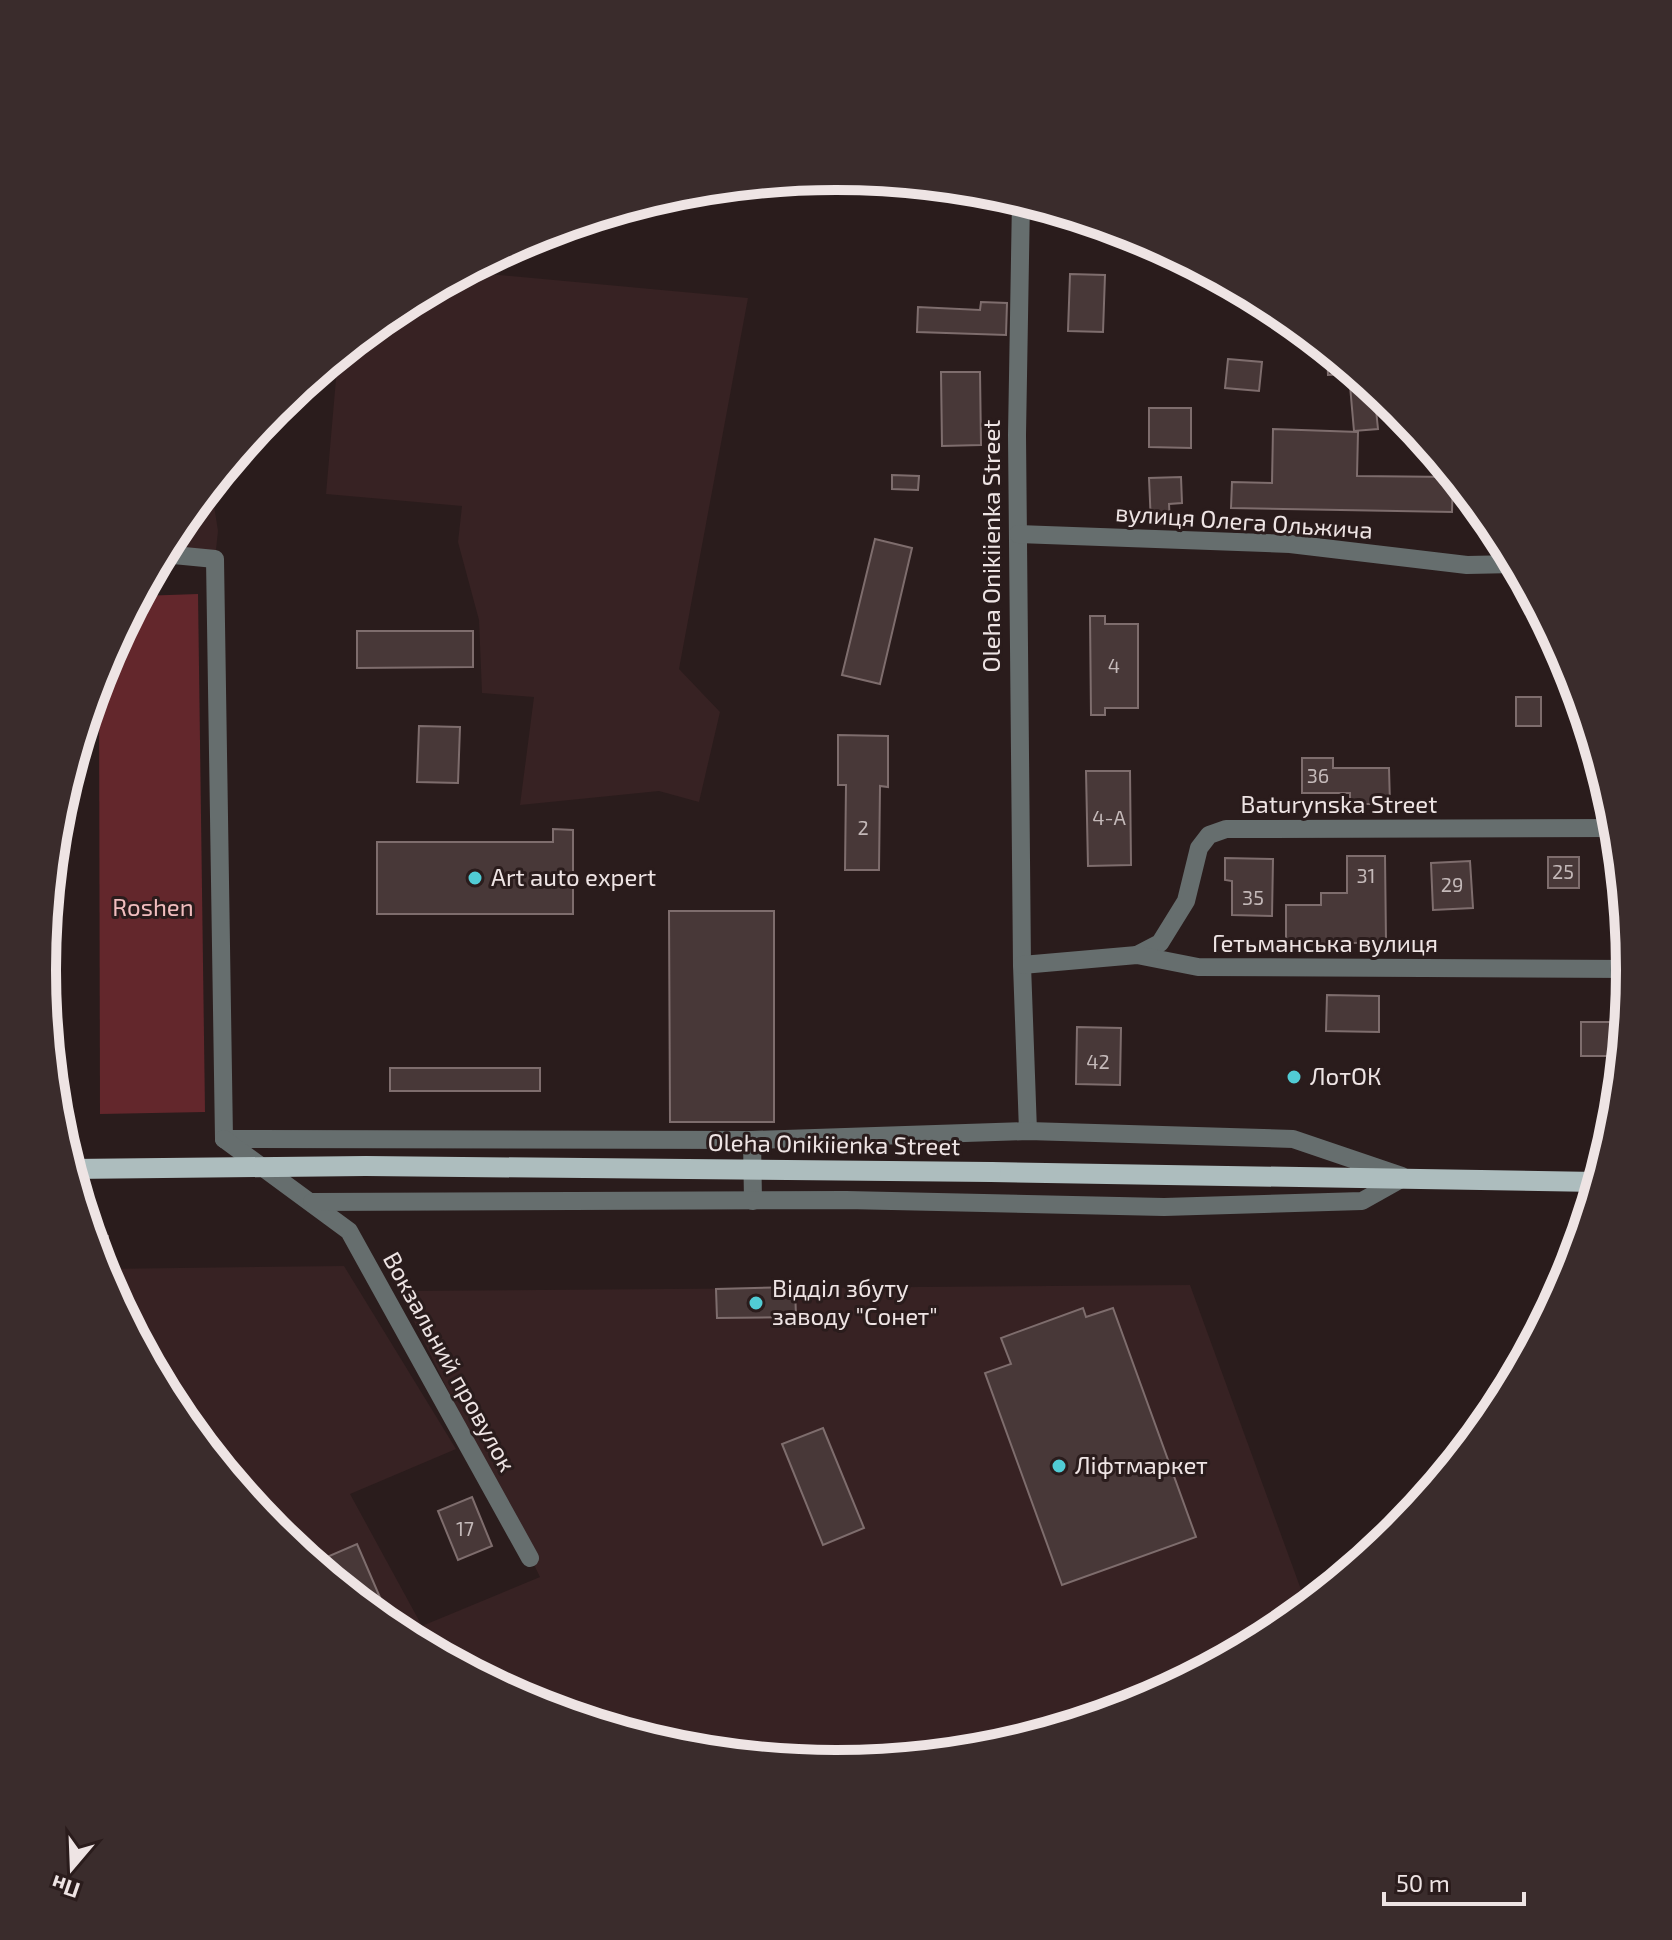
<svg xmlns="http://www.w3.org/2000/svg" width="1672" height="1940" viewBox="0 0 1672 1940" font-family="'Exo 2',sans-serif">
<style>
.built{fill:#372223}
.green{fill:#63272c}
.building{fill:#483838;stroke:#7e6d6d;stroke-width:2}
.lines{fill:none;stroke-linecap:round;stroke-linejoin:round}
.minor{stroke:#666e6e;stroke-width:18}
.major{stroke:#adbdbe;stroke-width:20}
.major-bridge{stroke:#adbdbe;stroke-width:20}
.poi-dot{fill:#51ccd5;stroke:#2a1c1c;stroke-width:3}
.labels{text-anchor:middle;stroke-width:6;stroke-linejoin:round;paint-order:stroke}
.number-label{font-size:20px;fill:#c4b9b9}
.street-label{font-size:24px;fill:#eee4e4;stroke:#2a1c1c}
.poi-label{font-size:24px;fill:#eee4e4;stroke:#2a1c1c;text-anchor:start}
.park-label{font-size:24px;fill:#f1bdbe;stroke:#2a1c1c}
.rim{fill:none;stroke:#eee4e4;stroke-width:10}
</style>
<rect width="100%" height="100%" fill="#2a1c1c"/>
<g class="built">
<path d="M466,272l282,26 -69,371 41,43 -21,90 -40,-11 -139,14 14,-108 -52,-4 -3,-73 -21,-78 4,-36 -136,-12 12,-138 57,-46z"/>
<path d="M211,486l7,45 -3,28 -52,-5 13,-25z"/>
<path d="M344,1266l112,183 -106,45 72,132 118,-49 -141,-286 791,-6 117,321 -30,24 -138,74 -149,45 -154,15 -155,-15 -149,-46 -137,-73 -121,-99 -98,-120 -75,-142z"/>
</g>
<path class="green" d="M198,594l7,518 -105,2 -1,-436 41,-82z"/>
<g class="building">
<path d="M1070,274l35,1 -2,57 -35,-1z"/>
<path d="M981,302l26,1 -1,32 -89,-3 1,-25 62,3z"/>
<path d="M1327,351l47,39 4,39 -24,2 -5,-57 -21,1z"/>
<path d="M1228,359l34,3 -3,29 -34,-3z"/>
<path d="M941,372h39l1,73 -39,1z"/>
<path d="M1149,408h42v40l-42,-1z"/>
<path d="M1273,429l85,3 -1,44 96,1 -1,35 -221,-4 1,-26 40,1z"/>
<path d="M892,475l27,1 -1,14 -26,-1z"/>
<path d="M1181,477l1,26 -13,1 1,19 -19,1 -2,-46z"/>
<path d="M875,539l37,9 -32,136 -38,-9z"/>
<path d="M1090,616h15v8h33v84h-33v7h-14z"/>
<path d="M357,631h116v36l-116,1z"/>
<rect x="1516" y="697" width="25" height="29"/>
<path d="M419,726l41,1 -2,56 -41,-1z"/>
<path d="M838,735l50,1v51l-8,-1 -1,84h-34l1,-85h-8z"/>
<path d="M1302,758h31v10h56l1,36h-40v-11h-48z"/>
<path d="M1086,771h44l1,94 -43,1z"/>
<path d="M553,829l20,1v84h-196v-72h176z"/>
<path d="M1347,856h38l1,86 -100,3v-40h35v-12h26z"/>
<rect x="1548" y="857" width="31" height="31"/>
<path d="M1225,858l48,1 -1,57 -40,-1v-34l-7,-1z"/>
<path d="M1470,861l3,47 -40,2 -2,-47z"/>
<path d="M669,911h105v211h-104z"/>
<path d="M1327,995l52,1v36l-53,-1z"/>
<path d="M1581,1022h44l-4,34h-40z"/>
<path d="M1077,1027l44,1 -1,57 -44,-1z"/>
<rect x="390" y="1068" width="150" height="23"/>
<path d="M91,1236h17v44l-6,-7z"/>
<path d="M795,1287l1,30 -79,1 -1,-29z"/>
<path d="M1083,1308l3,9 27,-9 83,229 -134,48 -77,-212 26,-9 -10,-26z"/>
<path d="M823,1428l41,100 -41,17 -41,-101z"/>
<path d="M472,1497l20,49 -34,14 -20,-49z"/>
<path d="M357,1544l28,65 -11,5 -61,-51z"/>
</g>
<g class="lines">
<g class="minor">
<path d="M1021,200l-4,235 5,530 6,166"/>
<path d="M1018,534l272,10 177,21 48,-1"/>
<path d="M163,554l52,5 9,580"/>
<path d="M1137,955l23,-12 26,-42 13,-53 10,-13 17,-6 390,-1"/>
<path d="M1022,965l115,-10 61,12 432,2"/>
<path d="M224,1139l528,1 276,-9 265,8 109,37"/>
<path d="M224,1139l125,92 181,327"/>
<path d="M752,1140l1,61"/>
<path d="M312,1202l534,-2 318,7 198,-6 41,-23"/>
</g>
<path class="major" d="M991,1172l606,10"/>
<path class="major-bridge" d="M71,1169l295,-3 625,6"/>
</g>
<g class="poi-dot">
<circle cx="475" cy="878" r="8"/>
<circle cx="1294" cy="1077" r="8"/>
<circle cx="756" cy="1303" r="8"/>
<circle cx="1059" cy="1466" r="8"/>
</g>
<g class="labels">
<g class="number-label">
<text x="1114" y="673">4</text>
<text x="1318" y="783">36</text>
<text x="1109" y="825">4-А</text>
<text x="863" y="835">2</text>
<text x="1563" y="879">25</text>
<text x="1366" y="883">31</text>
<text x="1452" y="892">29</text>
<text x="1253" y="905">35</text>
<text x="1098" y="1069">42</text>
<text x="465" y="1536">17</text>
</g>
<g class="street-label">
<text transform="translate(1244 522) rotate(4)" y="8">вулиця Олега Ольжича</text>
<text transform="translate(992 546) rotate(-90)" y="8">Oleha Onikiienka Street</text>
<text x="1339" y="813">Baturynska Street</text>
<text x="1325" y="952">Гетьманська вулиця</text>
<text transform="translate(834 1145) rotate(1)" y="8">Oleha Onikiienka Street</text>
<text transform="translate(449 1362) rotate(61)" y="8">Вокзальний провулок</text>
</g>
<g class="poi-label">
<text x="491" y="886">Art auto expert</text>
<text x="1310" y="1085">ЛотОК</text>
<text x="772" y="1297">Відділ збуту<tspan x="772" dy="28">заводу "Сонет"</tspan></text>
<text x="1075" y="1474">Ліфтмаркет</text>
</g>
<g class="park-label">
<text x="153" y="916">Roshen</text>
</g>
</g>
<path d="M0 0H1672V1940H0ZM56 970a780 780 0 1 1 1560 0a780 780 0 1 1-1560 0Z" fill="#3a2c2c" fill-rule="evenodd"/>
<path class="rim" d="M56 970a780 780 0 1 1 1560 0a780 780 0 1 1-1560 0Z"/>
<g transform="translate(72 1868) rotate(199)" stroke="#2a1c1c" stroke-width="6" paint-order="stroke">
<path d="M0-6L14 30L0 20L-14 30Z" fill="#eee4e4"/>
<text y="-12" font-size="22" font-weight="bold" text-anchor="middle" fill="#eee4e4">Пн</text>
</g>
<path d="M1384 1892v12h140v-12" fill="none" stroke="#eee4e4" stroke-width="4"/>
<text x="1396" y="1892" font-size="24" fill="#eee4e4" stroke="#2a1c1c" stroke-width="6" paint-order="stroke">50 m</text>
</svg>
